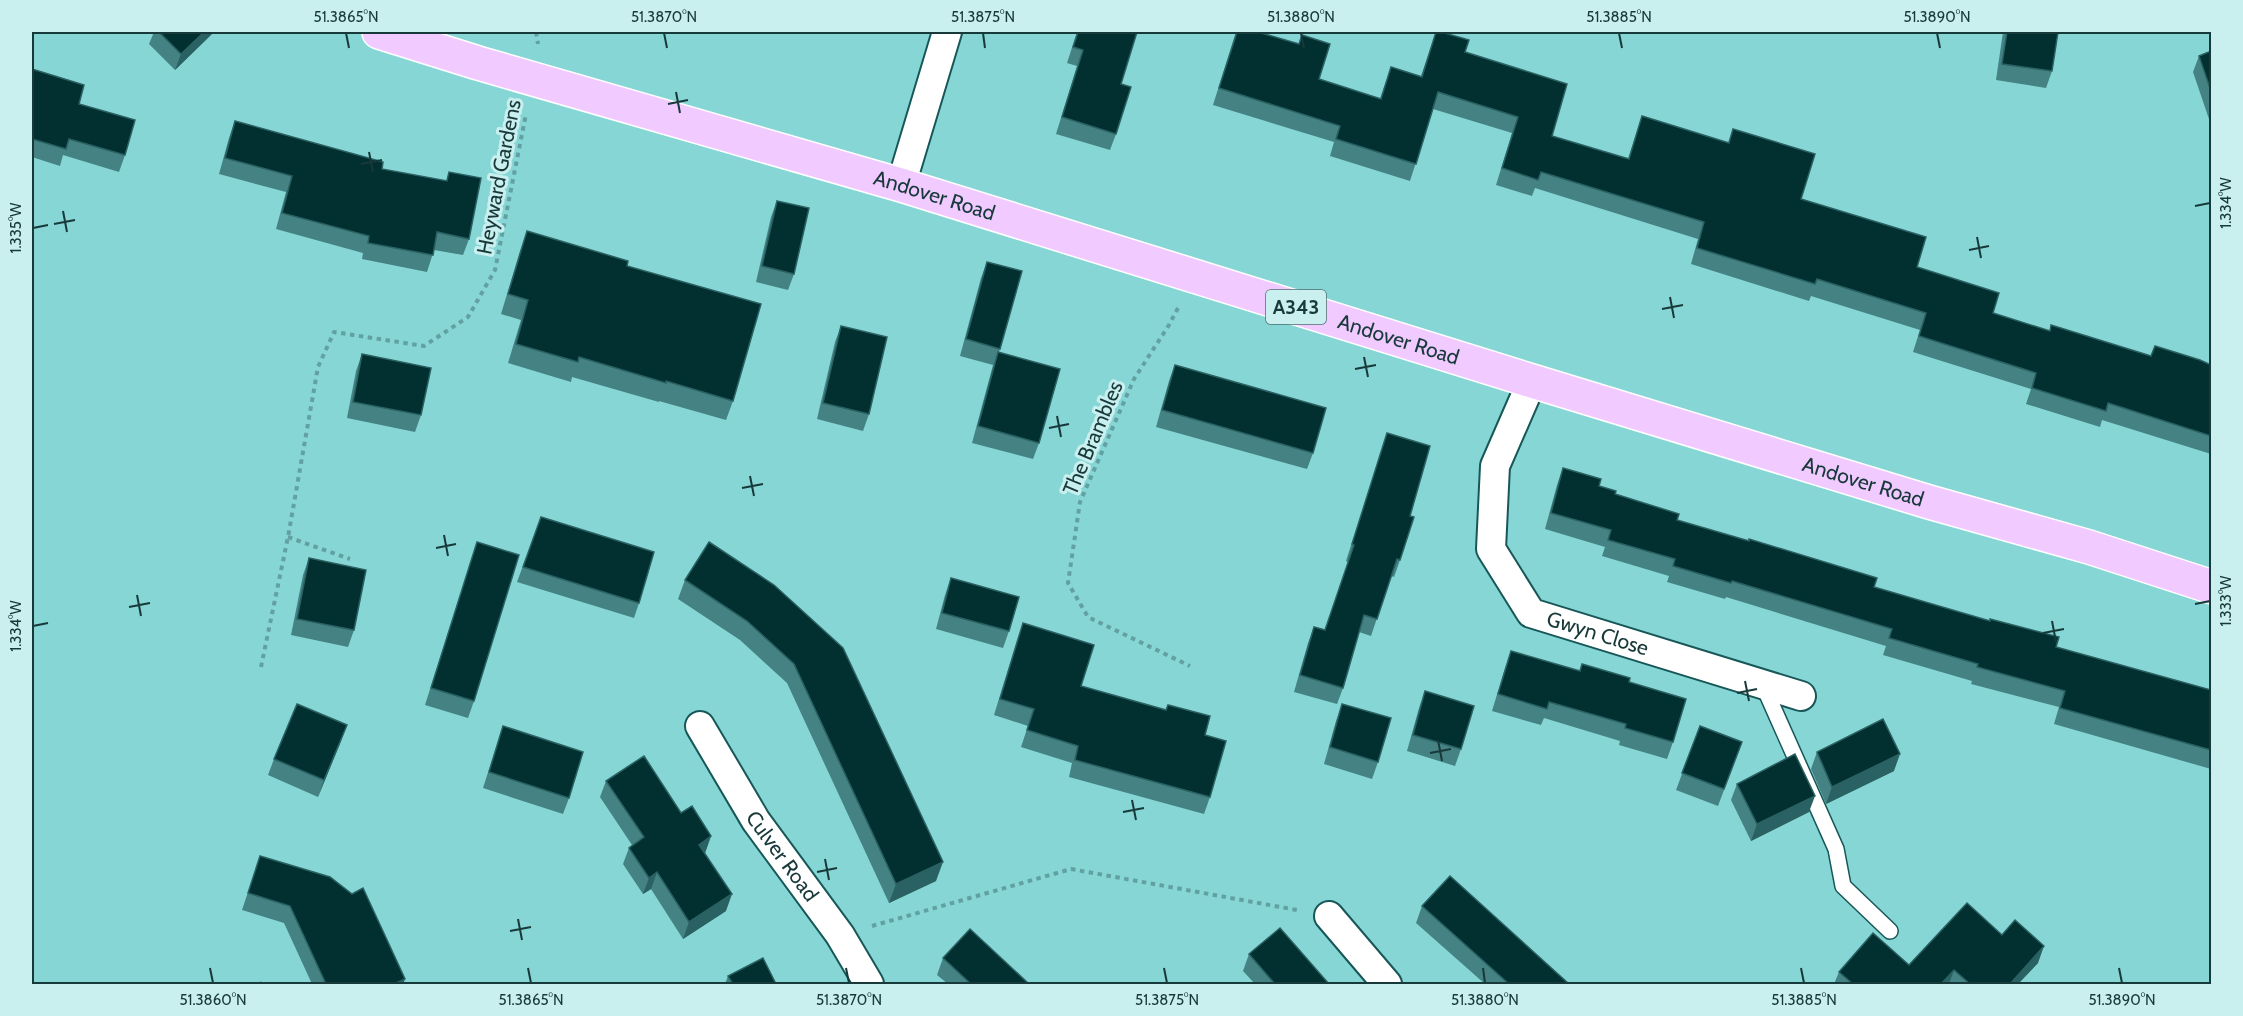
<svg xmlns="http://www.w3.org/2000/svg" width="2243" height="1016" viewBox="0 0 2243 1016" font-family="Cabin,sans-serif">
<style>
.lines{fill:none;stroke-linecap:round;stroke-linejoin:round}
.service-casing{stroke:#185758;stroke-width:18}
.minor-casing{stroke:#185758;stroke-width:32}
.primary-casing{stroke:#fff;stroke-width:36}
.path{stroke:#62a1a2;stroke-width:4;stroke-dasharray:4.5 4.5;stroke-linecap:butt}
.service{stroke:#fff;stroke-width:15}
.minor{stroke:#fff;stroke-width:28}
.primary{stroke:#f1caff;stroke-width:33}
.wall{fill:#448283}
.shaded-wall{fill:#2a6162}
.building{fill:#022f30;stroke:#2a6162;stroke-width:1.5}
.ticks{fill:none;stroke:#18393a;stroke-width:2}
.labels{text-anchor:middle;stroke-width:6;stroke-linejoin:round;paint-order:stroke}
.shield{fill:#caefef;stroke:#4d7070;stroke-width:1.5}
.shield-label{font-size:20px;font-weight:bold;fill:#18393a}
.street-label{font-size:21px;fill:#18393a;stroke:#caefef}
.neatline{fill:none;stroke:#18393a;stroke-width:2}
.ticks-label{font-size:15px;text-anchor:middle;fill:#18393a}
</style>
<rect width="100%" height="100%" fill="#87d6d6"/>
<g class="lines">
<defs>
<path id="service" d="M1763,685l73,164 7,37 47,45"/>
<g id="minor">
<path d="M901,185l46,-153"/>
<path id="s1" d="M1532,381l-37,85 -4,83 40,64 270,83"/>
<path id="s2" d="M700,726l56,95 84,114 29,49"/>
<path d="M1329,916l58,68"/>
</g>
<g id="primary">
<path id="s3" d="M379,32l99,31 423,122 631,196 397,121 160,45 123,40"/>
</g>
</defs>
<use href="#service" class="service-casing"/>
<use href="#minor" class="minor-casing"/>
<use href="#primary" class="primary-casing"/>
<g class="path">
<path d="M536,32l2,12"/>
<path d="M1178,308l-9,17 -35,54 -54,123 -12,81 20,34 102,49"/>
<path d="M288,537l62,22"/>
<path d="M261,667l27,-130 30,-170 16,-35 90,14 44,-29 27,-47 31,-156"/>
<path d="M872,926l199,-57 226,41"/>
<path d="M261,984l1,-2"/>
</g>
<use href="#service" class="service"/>
<use href="#minor" class="minor"/>
<use href="#primary" class="primary"/>
</g>
<g class="wall">
<path d="M154,32h60l-39,38 -26,-26z"/>
<path d="M1077,32h60l-16,52 -5,50 -6,16 -54,-16 21,-68 -10,-3z"/>
<path d="M1236,32l63,12 3,-9 17,44 61,20 11,-32 30,9 15,-44 29,20 87,84 76,23 14,-43 86,27 5,-14 68,70 192,114 56,18 102,25 4,-10 56,19v89l-109,-34 -2,7 -74,-23 5,-15 -118,-37 7,-22 -109,-34 -2,5 -118,-37 7,-25 -163,-51 -3,8 -36,-11 16,-52 -79,-24 -23,72 -80,-25 4,-14 -121,-37z"/>
<path d="M2003,32h55l-6,39 -6,17 -50,-8z"/>
<path d="M2211,51v74l-18,-53 6,-16z"/>
<path d="M32,69l47,35 46,51 -6,17 -56,-17 -3,11 -28,-9z"/>
<path d="M235,121l147,48 64,12 3,-9 20,67 -6,16 -29,-5 -7,22 -65,-13 1,-6 -87,-24 10,-37 -67,-18 10,-36z"/>
<path d="M777,201l17,73 -6,16 -32,-8 15,-65z"/>
<path d="M527,231l100,35 106,135 -7,19 -67,-19v1l-87,-25 -1,5 -63,-19 13,-43 -20,-6 19,-63z"/>
<path d="M987,262l35,9 -23,81 40,91 -6,16 -61,-16 21,-78 -33,-9 21,-78z"/>
<path d="M841,326l28,88 -6,17 -46,-12 18,-77z"/>
<path d="M362,354l59,61 -6,17 -68,-14 9,-47z"/>
<path d="M1175,365l138,88 -6,16 -151,-42 13,-46z"/>
<path d="M1387,433l23,83 -10,44 -6,17 -3,-1 -20,60 -12,-4 -16,56 -6,16 -43,-12 14,-49 6,-16 11,3 23,-68 -2,-1z"/>
<path d="M1563,468l52,26 62,26 197,67 182,60 155,43v79l-157,-45 5,-17 -88,-23 1,-3 -89,-26 3,-9 -160,-49 -1,2 -58,-17 2,-6 -67,-20 3,-9 -60,-18 12,-44z"/>
<path d="M541,517l98,86 -5,15 -117,-36z"/>
<path d="M477,542l-3,159 -6,17 -43,-13z"/>
<path d="M309,558l45,72 -6,17 -57,-12 12,-60z"/>
<path d="M951,578l58,53 -6,17 -67,-19 9,-34z"/>
<path d="M685,580l89,5 162,296 -47,22 -102,-220 -47,-43 -62,-41z"/>
<path d="M1023,623l58,63 124,49 5,62 -6,17 -135,-37 3,-14 -51,-16 7,-21 -34,-11 23,-75z"/>
<path d="M1511,651l68,20 50,11 44,60 -6,17 -48,-14 1,-4 -76,-23 -3,7 -49,-14 13,-43z"/>
<path d="M1425,691l36,58 -6,17 -48,-15 12,-43z"/>
<path d="M1342,704l36,58 -6,17 -48,-15 12,-43z"/>
<path d="M503,726l66,72 -6,16 -80,-26z"/>
<path d="M1700,726l42,16 -24,64 -42,-16z"/>
<path d="M341,741l-23,56 -50,-22 6,-16z"/>
<path d="M1817,752l77,19 -68,33 -15,-35z"/>
<path d="M606,781l75,32 30,23 -6,17 21,58 -43,28 -32,-50 -8,5 -20,-30 6,-16 3,-3 -32,-48z"/>
<path d="M1737,784l72,28 -58,29 -20,-41z"/>
<path d="M260,856l92,38 53,85 -2,5h-91l-28,-61 -42,-13z"/>
<path d="M1422,906l147,78h-84l-69,-61z"/>
<path d="M2002,935l36,28 -20,21h-184l5,-12 70,-7z"/>
<path d="M1249,954l80,30h-74l-12,-13z"/>
<path d="M943,958l86,26h-81l-11,-9z"/>
<path d="M728,976l48,8h-51z"/>
</g>
<g class="shaded-wall">
<path d="M204,32h10l-39,38 6,-16z"/>
<path d="M347,725l-6,16 -23,56 6,-17z"/>
<path d="M1900,754l-6,17 -68,33 6,-17z"/>
<path d="M1815,796l-6,16 -58,29 6,-17z"/>
<path d="M711,836l-6,17 -12,8 6,-16z"/>
<path d="M943,862l-7,19 -47,22 7,-19z"/>
<path d="M657,872l-6,17 -8,5 6,-16z"/>
<path d="M732,894l-6,17 -43,28 6,-17z"/>
<path d="M2044,946l-6,17 -20,21h-8z"/>
<path d="M1954,970l-5,14h-8z"/>
<path d="M405,979l-2,5h-9z"/>
</g>
<g class="building">
<path d="M159,32h45l-23,22z"/>
<path d="M1078,32h59l-16,52 10,3 -15,47 -54,-17 21,-67 -10,-3z"/>
<path d="M1237,32h21l41,12 3,-9 28,9 -11,35 62,20 10,-32 31,10 14,-45h5l28,8 -4,12 102,32 -15,52 77,23 13,-43 87,27 4,-14 82,25 -14,45 125,38 -9,30 82,26 -6,20 57,18 1,-6 100,31 4,-10 45,14 11,5v71l-103,-33 -2,8 -74,-23 4,-15 -117,-37 7,-23 -109,-34 -2,5 -118,-36 7,-26 -163,-50 -3,8 -36,-12 16,-51 -80,-25 -22,72 -80,-25 4,-13 -121,-38z"/>
<path d="M2007,32h51l-6,39 -50,-7z"/>
<path d="M2211,51v40l-12,-35z"/>
<path d="M32,69l52,16 -5,19 56,16 -10,35 -56,-16 -3,10 -34,-10z"/>
<path d="M235,121l148,41 -1,7 65,12 2,-9 32,6 -12,61 -32,-7 -4,23 -65,-12 1,-7 -87,-23 10,-37 -67,-18z"/>
<path d="M777,201l32,7 -15,66 -32,-8z"/>
<path d="M527,231l101,30 -1,5 134,38 -28,97 -67,-20v2l-87,-26 -1,5 -62,-18 12,-44 -20,-6z"/>
<path d="M987,262l35,9 -22,78 -34,-10z"/>
<path d="M841,326l46,11 -18,77 -46,-11z"/>
<path d="M998,352l62,17 -21,74 -61,-17z"/>
<path d="M362,354l69,14 -10,47 -68,-13z"/>
<path d="M1175,365l151,43 -13,45 -151,-43z"/>
<path d="M1387,433l43,13 -20,70 4,1 -14,43 -3,-1 -20,60 -13,-4 -21,73 -43,-13 14,-48 11,3 29,-85 -2,-1z"/>
<path d="M1563,468l38,11 -2,7 17,5 -1,3 64,20 -2,6 72,21v-2l128,39 -3,9 116,34v-2l69,18 -3,10 155,43v60l-151,-42 5,-17 -88,-24 1,-3 -89,-26 3,-9 -160,-48 -1,2 -58,-17 2,-7 -67,-19 3,-10 -60,-17z"/>
<path d="M541,517l113,35 -15,51 -116,-36z"/>
<path d="M477,542l42,13 -45,146 -43,-13z"/>
<path d="M709,542l65,43 69,63 100,214 -47,22 -102,-220 -47,-43 -62,-41z"/>
<path d="M309,558l57,12 -12,60 -57,-11z"/>
<path d="M951,578l68,19 -10,34 -67,-18z"/>
<path d="M1023,623l71,22 -13,41 85,24 2,-5 42,11 -5,19 21,6 -16,56 -135,-37 3,-14 -51,-16 7,-21 -34,-10z"/>
<path d="M1511,651l69,20 2,-7 48,14 -1,4 57,17 -13,43 -48,-14 1,-4 -77,-22 -2,7 -49,-15z"/>
<path d="M1425,691l49,15 -13,43 -48,-14z"/>
<path d="M297,704l50,21 -23,55 -50,-21z"/>
<path d="M1342,704l49,14 -13,44 -48,-15z"/>
<path d="M1883,719l17,35 -68,33 -15,-35z"/>
<path d="M503,726l80,26 -14,46 -80,-26z"/>
<path d="M1700,726l42,16 -18,47 -42,-16z"/>
<path d="M1795,754l20,42 -58,28 -20,-40z"/>
<path d="M644,756l37,57 11,-7 19,30 -12,9 33,49 -43,28 -32,-50 -8,6 -20,-30 15,-11 -38,-56z"/>
<path d="M260,856l70,21 22,17 11,-6 42,91 -11,5h-68l-36,-78 -42,-13z"/>
<path d="M1450,876l119,108h-60l-87,-78z"/>
<path d="M1967,903l35,32 13,-15 29,26 -34,38h-40l-16,-14 -13,14h-88l-14,-12 34,-39 36,32z"/>
<path d="M1280,928l49,56h-54l-26,-30z"/>
<path d="M970,929l59,55h-58l-28,-26z"/>
<path d="M763,958l13,26h-43l-5,-8z"/>
</g>
<path class="ticks" d="M346,33l3,15M664,33l3,15M983,33l2,15M1301,33l3,15M1619,33l3,15M1937,33l3,15M676,92l4,21M668,104l20,-4M369,152l4,20M361,164l21,-4M2195,206l15,-3M63,211l4,21M54,224l21,-4M33,228l15,-3M1977,237l4,21M1969,250l20,-4M1670,297l4,21M1662,309l21,-4M1364,357l4,20M1355,369l21,-4M1057,416l4,21M1049,428l20,-4M750,476l4,20M742,488l21,-4M444,535l4,21M436,548l20,-4M137,595l4,21M2195,604l15,-3M129,607l21,-4M2052,621l4,21M33,626l15,-3M2043,633l21,-4M1745,681l4,20M1737,693l20,-4M1438,740l4,21M1430,753l21,-4M1132,800l4,20M1123,812l21,-4M825,859l4,21M817,872l20,-4M518,919l4,21M510,931l21,-4M210,968l3,15M528,968l3,15M846,968l3,15M1164,968l3,15M1483,968l2,15M1801,968l3,15M2119,968l3,15"/>
<g class="labels">
<rect class="shield" x="1266" y="290" width="60" height="34" rx="4.5"/>
<g class="shield-label">
<text x="1296" y="314">A343</text>
</g>
<g class="street-label">
<text transform="translate(499 177) rotate(-79)" y="7">Heyward Gardens</text>
<text dy="7" stroke="none"><textPath href="#s3" startOffset="579">Andover Road</textPath></text>
<text dy="7" stroke="none"><textPath href="#s3" startOffset="1065">Andover Road</textPath></text>
<text transform="translate(1093 438) rotate(-67)" y="7">The Brambles</text>
<text dy="7" stroke="none"><textPath href="#s3" startOffset="1551">Andover Road</textPath></text>
<text dy="7" stroke="none"><textPath href="#s1" startOffset="321">Gwyn Close</textPath></text>
<text dy="7" stroke="none"><textPath href="#s2" startOffset="154">Culver Road</textPath></text>
</g>
</g>
<rect width="2243" height="1016" fill="none" stroke="#caefef" stroke-width="66"/>
<rect x="33" y="33" width="2177" height="950" class="neatline"/>
<g class="ticks-label">
<text x="346" y="22">51.3865°N</text>
<text x="664" y="22">51.3870°N</text>
<text x="983" y="22">51.3875°N</text>
<text x="1301" y="22">51.3880°N</text>
<text x="1619" y="22">51.3885°N</text>
<text x="1937" y="22">51.3890°N</text>
<text transform="translate(2226 203) rotate(-90)" y="5">1.334°W</text>
<text transform="translate(16 228) rotate(-90)" y="5">1.335°W</text>
<text transform="translate(2226 601) rotate(-90)" y="5">1.333°W</text>
<text transform="translate(16 626) rotate(-90)" y="5">1.334°W</text>
<text x="213" y="1005">51.3860°N</text>
<text x="531" y="1005">51.3865°N</text>
<text x="849" y="1005">51.3870°N</text>
<text x="1167" y="1005">51.3875°N</text>
<text x="1485" y="1005">51.3880°N</text>
<text x="1804" y="1005">51.3885°N</text>
<text x="2122" y="1005">51.3890°N</text>
</g>
</svg>
